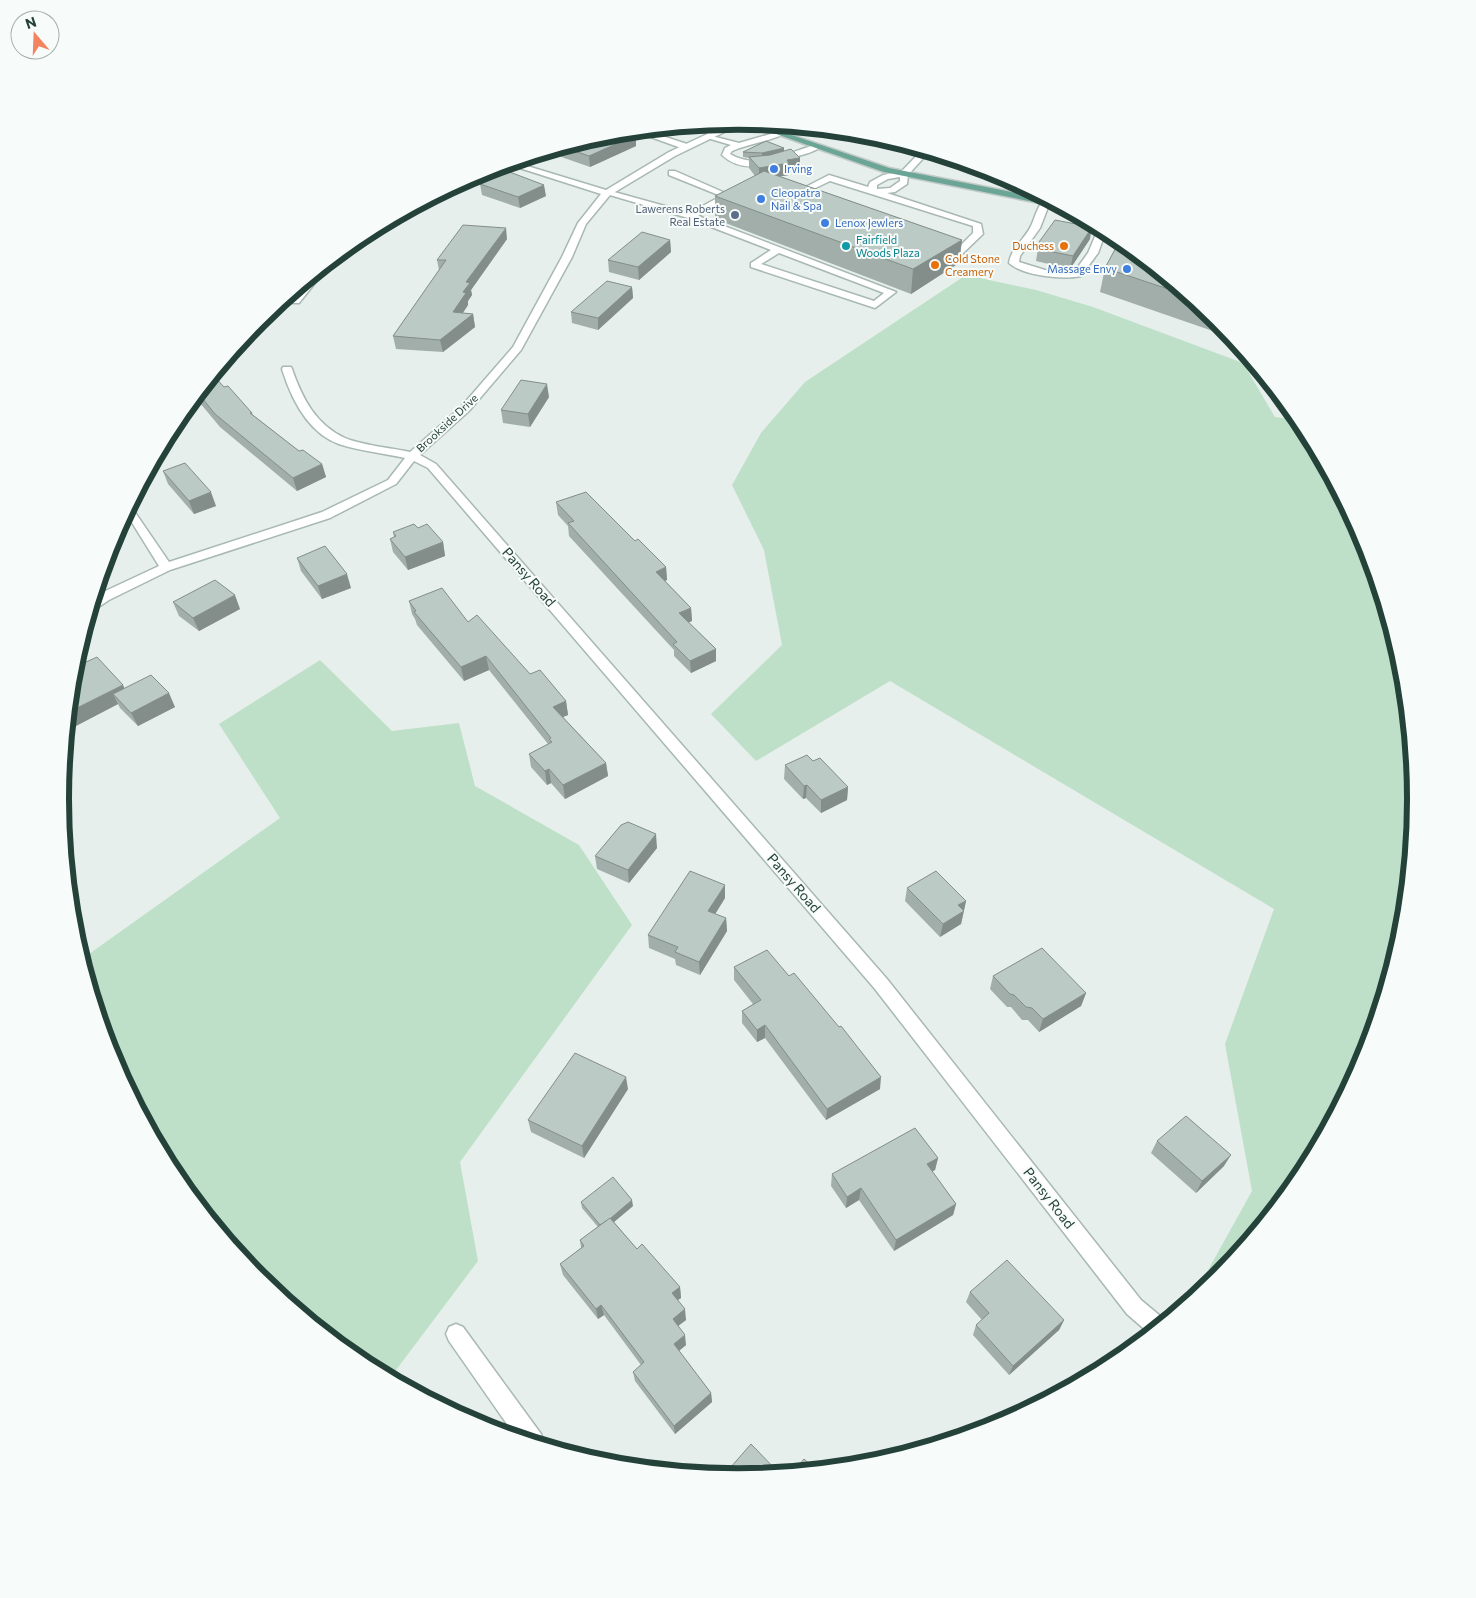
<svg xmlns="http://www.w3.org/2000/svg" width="1476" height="1598" viewBox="0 0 1476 1598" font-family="Commissioner,sans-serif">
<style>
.green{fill:#bfe0c8}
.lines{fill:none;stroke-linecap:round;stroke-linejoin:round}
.service-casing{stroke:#a8b8b2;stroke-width:3}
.minor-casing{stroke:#a8b8b2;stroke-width:3}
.secondary-casing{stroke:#a4bbb3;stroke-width:3}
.primary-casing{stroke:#c2cac8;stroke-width:3}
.service{fill:#fff;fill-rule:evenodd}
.minor{fill:#fff;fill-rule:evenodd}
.secondary{fill:#fff;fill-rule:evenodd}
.primary{fill:#6aa596;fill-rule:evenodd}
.wall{fill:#a1aea9}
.shaded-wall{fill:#838d89}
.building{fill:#bbcac4;stroke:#838d89}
.shop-dot{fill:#3f7fe0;stroke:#f7fbf9;stroke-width:2}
.service-dot{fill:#5c6f8a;stroke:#f7fbf9;stroke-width:2}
.culture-dot{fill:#0f9aa8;stroke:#f7fbf9;stroke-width:2}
.food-dot{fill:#e8710a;stroke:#f7fbf9;stroke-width:2}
.labels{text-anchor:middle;stroke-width:4;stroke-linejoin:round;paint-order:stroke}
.far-shop-label{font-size:11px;fill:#366cbe;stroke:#f7fbf9;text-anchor:start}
.far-service-label{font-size:11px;fill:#4e5e75;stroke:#f7fbf9;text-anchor:end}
.far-culture-label{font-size:11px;fill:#0d838f;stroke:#f7fbf9;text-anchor:start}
.far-food-label{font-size:11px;fill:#c56008;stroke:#f7fbf9;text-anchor:end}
.far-street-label{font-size:11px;fill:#24423a;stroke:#f7fbf9}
.street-label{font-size:14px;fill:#24423a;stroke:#f7fbf9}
.rim{fill:none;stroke:#24423a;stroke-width:6}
</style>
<rect width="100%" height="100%" fill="#e6efeb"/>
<g class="green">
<path d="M966,275l70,15 57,17 150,56 32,54 25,3 2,3 62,117 39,127 13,132 -13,133 -39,127 -62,117 -85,103 -25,20 60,-108 -27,-147 49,-135 -384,-228 -134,80 -45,-47 71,-69 -18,-95 -32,-65 29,-52 44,-51z"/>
<path d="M320,660l72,71 67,-8 16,63 104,59 53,80 -172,237 18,99 -88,117 -29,-15 -103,-85 -84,-103 -62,-117 -30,-99 198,-141 -61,-94z"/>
</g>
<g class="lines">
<defs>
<g id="service">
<path d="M700,125l19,7 1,2 -7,2 -22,-10z"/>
<path d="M787,126l9,1c-19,14 -43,15 -64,24l-2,3c29,17 57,-2 86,-9l4,2c-6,5 -15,7 -22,9 -24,9 -55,19 -76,-1l3,-7 6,-3 -27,-8 4,-2 31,8 35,-10z"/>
<path d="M644,130l46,15 1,2 -7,2 -50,-18z"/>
<path d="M669,171h6l57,25 -34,20 198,76 -21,16 -124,-41v-4l20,-13 -83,-32 -85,-25 4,-3 83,23 31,-17 -52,-21zM779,253l105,40 -10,8 -113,-37z"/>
<path d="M904,171l4,3 -1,10 -12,8 -8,1 94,31 2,10 -23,22h-6l-164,-61 39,-20 39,12 2,-5 13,-7zM900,177v4l-10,7 -13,1v-4l11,-6zM830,181l143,45v7l-17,17 -155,-55z"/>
<path d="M1046,199l4,3 -10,26 -20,28 -1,6 26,8 30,1 13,-18 11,-26 7,4 -8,22 -17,23c-18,4 -58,0 -72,-13 2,-15 16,-24 22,-37 4,-8 7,-23 15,-27z"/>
<path d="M324,266l3,2 -28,35h-6l-2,-2 18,-23z"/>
</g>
<g id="minor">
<path d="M735,121l10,1 -70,34 -65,39 -24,29 -14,33 -51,93 -52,61 -49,44 16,9 451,515 254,321 24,20 -15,14 -23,-20 -252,-325 -447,-521 -14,-7 -18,23 -66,34 -160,52 -61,30 -12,8 -6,1 3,-11 5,-4 60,-28 -33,-53 4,-8 39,57 153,-50 66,-32 17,-22c-22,-5 -45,-7 -66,-14 -31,-11 -48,-46 -57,-75l1,-2h8l1,2c10,29 24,56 53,69 16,7 47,10 65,14l51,-45 52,-60 49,-90 16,-34 23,-29 -94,-30 7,-2 92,28 63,-38z"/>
<path d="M456,1324l7,3 78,107 3,8 -1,3 -27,-8 -67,-96 -3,-7 3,-7z"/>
</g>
<path id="secondary" d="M922,150l7,2 -22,24h-6v-4z"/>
<path id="primary" d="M739,121l17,2 133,45 158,31 10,6 -3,1 -170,-34z"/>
</defs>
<use href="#service" class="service-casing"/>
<use href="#minor" class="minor-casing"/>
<use href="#secondary" class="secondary-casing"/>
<use href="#primary" class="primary-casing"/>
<use href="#service" class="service"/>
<use href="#minor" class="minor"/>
<use href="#secondary" class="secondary"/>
<use href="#primary" class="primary"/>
</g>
<g class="wall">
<path d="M606,134l36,2 -6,2v8l-46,21 -43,-15z"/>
<path d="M784,148v3l16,7v12l-11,2v3l-10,1 183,64 -3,23 -48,31 -196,-75v-23l40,-20 -6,-8v-10l-6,-1v-5z"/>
<path d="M480,184l66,12 -26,12 -38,-13z"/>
<path d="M507,239l-36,51 1,5 -4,6v4l-5,8 10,1 2,13 -32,25 -47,-3 -3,-13 46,-66 -2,-10z"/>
<path d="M1090,239l-20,30 -34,-8 3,-19z"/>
<path d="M670,240l1,12 -32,28 -30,-8 -1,-12z"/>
<path d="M1120,240l98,80 15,18 -133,-46 5,-24z"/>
<path d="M632,287l1,11 -35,32 -26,-7 -1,-11z"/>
<path d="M213,375l11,12 28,26 1,2 46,36 23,13 4,13 -29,14 -77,-64 -25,-30z"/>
<path d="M549,397l-19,30 -27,-4 -2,-13z"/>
<path d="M163,471l53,35 -22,8 -26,-30z"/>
<path d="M556,502l79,39 31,26 1,13 -2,1 26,27 1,13 -4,1 28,27v12l-25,12 -17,-17v-6l-105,-114 -1,-10 -10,-11z"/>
<path d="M418,528l25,14 2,14 -37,14 -15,-18 -3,-13 4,-2 -1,-5z"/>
<path d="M297,558l54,30 -29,11 -21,-28z"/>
<path d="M409,601l59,21 62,52 36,27 2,14 -5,2 43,46 2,13 -43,23 -14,-16 -4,2 -16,-18 -2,-13 19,-10 -59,-74 -25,11 -47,-56 -2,-6 -3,-5z"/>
<path d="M173,602l67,7 -41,22 -20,-15z"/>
<path d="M73,668l50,17 1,4 51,18 -37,19 -18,-18 -2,-4 -44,23 -6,-8z"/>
<path d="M813,761l35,26 -1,13 -26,13 -15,-15 -3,1 -19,-20 1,-14z"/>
<path d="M657,848l-28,35 -32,-14 -2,-13z"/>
<path d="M907,888l59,13 -5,23 -21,13 -35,-36z"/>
<path d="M725,898l-10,16 11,4 1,13 -27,44 -24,-10 -1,-6 -26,-11 -1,-13z"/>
<path d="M734,967l146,122 -54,31 -61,-82 -8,4 -15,-19v-12l11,-7 -19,-24z"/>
<path d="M993,976l93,17 -5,13 -42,26 -11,-12h-6l-11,-13h-4l-17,-18z"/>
<path d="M628,1089l-44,69 -53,-26 -3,-12z"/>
<path d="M1157,1141l67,25 -28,27 -45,-40z"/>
<path d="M938,1158l-3,12 -3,1 24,33 -3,11 -59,36 -35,-51 -13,8 -15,-22 1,-12z"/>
<path d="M581,1202l52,4 -19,16 23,27 43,38 1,11 -3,2 8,20 -8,6 8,19 -7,6 32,42 1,9 -37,32 -40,-53 -2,-9 8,-7 -37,-50 -6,4 -35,-44 -3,-11 21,-16 -1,-8 18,-13 -16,-19z"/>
<path d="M970,1292l94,28 -5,10 -50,45 -36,-40 3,-10 6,-5 -16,-18z"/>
</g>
<g class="shaded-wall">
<path d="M642,130v6l-6,2v8l-46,21 -1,-11 36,-24z"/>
<path d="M784,148v5l-22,6v-6z"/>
<path d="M800,158v12l-11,2v3l-30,5v-12l28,-8z"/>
<path d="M544,185l2,11 -26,12 -2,-11z"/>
<path d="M1092,227l-2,12 -20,30 3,-13z"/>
<path d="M506,228l1,11 -36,51 1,5 -4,6v4l-13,19 -2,-12 13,-30z"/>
<path d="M670,240l1,12 -32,28 -1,-13z"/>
<path d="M962,240l-3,23 -48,31 2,-25z"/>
<path d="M632,287l1,11 -35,32v-12z"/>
<path d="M473,314l2,13 -32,25 -3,-12z"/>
<path d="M547,384l2,13 -19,30 -2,-13z"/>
<path d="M322,464l4,13 -29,14 -4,-13z"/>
<path d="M211,492l5,14 -22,8 -5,-13z"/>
<path d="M443,542l2,14 -37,14 -3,-13z"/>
<path d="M666,567l1,13 -11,4v-12z"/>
<path d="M347,574l4,14 -29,11 -4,-13z"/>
<path d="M235,595l5,14 -41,22 -6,-13z"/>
<path d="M691,608l1,13 -12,5 -1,-13z"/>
<path d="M716,649v12l-25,12 -1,-12z"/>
<path d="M486,656l3,14 -25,11 -3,-14z"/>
<path d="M123,685l6,14 -16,-5 5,10 -44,23 -6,-12 1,-3z"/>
<path d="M169,693l6,14 -37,19 -7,-13z"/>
<path d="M566,701l2,14 -13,5 -2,-13z"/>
<path d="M606,763l2,13 -43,23 -2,-14z"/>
<path d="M549,769l2,14 -4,2 -2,-14z"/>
<path d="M807,785l-1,13 -3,1 1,-13z"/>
<path d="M848,787l-1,13 -26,13v-13z"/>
<path d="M656,834l1,14 -28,35 -1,-13z"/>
<path d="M725,885v13l-16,26 -1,-13z"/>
<path d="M966,901l-5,23 -21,13 3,-13 15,-19z"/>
<path d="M726,918l1,13 -27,44 -1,-13z"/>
<path d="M1086,993l-5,13 -42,26 4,-13z"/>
<path d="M765,1025v13l-8,4v-12z"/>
<path d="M626,1077l2,12 -44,69 -2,-12z"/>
<path d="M881,1077l-1,12 -54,31 1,-11z"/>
<path d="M1231,1155l-7,11 -28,27 6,-12z"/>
<path d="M938,1158l-3,12 -11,6 3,-12z"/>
<path d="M861,1188l-2,12 -13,8 1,-11z"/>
<path d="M632,1200l1,6 -31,26 -1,-6z"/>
<path d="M956,1204l-3,11 -59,36 2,-11z"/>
<path d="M680,1287l1,11 -8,5 -1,-10z"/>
<path d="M601,1305l3,10 -6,4 -2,-10z"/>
<path d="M685,1309l1,11 -12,9 -1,-10z"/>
<path d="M1064,1320l-5,10 -50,45 4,-9z"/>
<path d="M685,1335l1,10 -11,9 -1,-10z"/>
<path d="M711,1393l1,9 -37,32 -1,-8z"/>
</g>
<g class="building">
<path d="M627,132l9,3 -47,21 -26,-9 43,-13z"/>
<path d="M766,141l18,7 -22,5 -19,-1z"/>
<path d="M791,149l9,9 -13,2 2,3 -30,5 -10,-11 21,-2z"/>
<path d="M507,171l37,14 -26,12 -38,-13z"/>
<path d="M764,171l198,69 -49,29 -198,-73z"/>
<path d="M1055,220l37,7 -19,29 -35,-7 5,-6 -4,-1z"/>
<path d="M463,225l43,3 -40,54 4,1 -7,9 3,1 -13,19 20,2 -33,26 -47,-4 53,-76h-9z"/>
<path d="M642,232l28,8 -32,27 -30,-7z"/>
<path d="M1120,240l69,56 -84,-28z"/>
<path d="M607,281l25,6 -34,31 -27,-6z"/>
<path d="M213,375l11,12 4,-1 24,27h-2l49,38 4,-1 19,14 -29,14 -78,-64 -17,-21z"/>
<path d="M521,380l26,4 -19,30 -27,-4z"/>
<path d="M185,463l26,29 -22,9 -26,-30z"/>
<path d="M586,492l49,49 3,-2 28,28 -10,5 35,36 -12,5 37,36 -26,12 -17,-17 4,-2 -109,-119 6,-2 -18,-19z"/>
<path d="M414,524l4,4 9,-4 16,18 -38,15 -15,-18 6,-3 -3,-4z"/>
<path d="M325,546l22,28 -29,12 -21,-28z"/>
<path d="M215,580l20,15 -42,23 -20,-16z"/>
<path d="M442,588l26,34 9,-7 53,59 10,-4 26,31 -13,6 53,56 -43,22 -14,-16 -4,2 -16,-17 23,-12 -3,-3 2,-1 -65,-82 -25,11 -47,-55 2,-1 -7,-10z"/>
<path d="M97,657l26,28 -54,27 4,-44z"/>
<path d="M151,675l18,18 -38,20 -18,-19z"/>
<path d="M807,755l6,6 7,-3 28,29 -27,13 -14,-15 -3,1 -19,-21z"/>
<path d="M628,822l28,12 -28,36 -33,-14 26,-31z"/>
<path d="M690,871l35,14 -17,26 18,7 -27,44 -24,-10 3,-5 -30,-12z"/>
<path d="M936,871l30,30 -8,4 6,6 -21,13 -36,-36z"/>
<path d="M1042,948l44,45 -43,26 -11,-11 -6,-1 -12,-12 -4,-1 -17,-18z"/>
<path d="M767,950l22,26 5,-3 45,54 2,-1 40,51 -54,32 -62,-84 -8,5 -15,-19 19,-11 -27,-33z"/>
<path d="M575,1053l51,24 -44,69 -54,-26z"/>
<path d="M1186,1116l45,39 -29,26 -45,-40z"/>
<path d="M915,1128l23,30 -11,6 29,40 -60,36 -35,-52 -14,9 -15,-23z"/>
<path d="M613,1177l19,23 -21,18 -11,7 -19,-23z"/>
<path d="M610,1218l27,31 5,-5 38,43 -8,6 13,16 -12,10 12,16 -11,9 37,49 -37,33 -41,-54 11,-10 -43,-57 -5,4 -36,-45 24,-18 -4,-6z"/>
<path d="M1007,1260l57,60 -51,46 -37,-41 13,-12 -19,-21z"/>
<path d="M751,1444l28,29 -41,4 -15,-1z"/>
<path d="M804,1459l11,10 -22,3z"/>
</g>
<g class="shop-dot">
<circle cx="774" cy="169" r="5"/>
<circle cx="761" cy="199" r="5"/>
<circle cx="825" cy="223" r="5"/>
<circle cx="1127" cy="269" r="5"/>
</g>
<circle class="service-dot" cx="735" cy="215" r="5"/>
<circle class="culture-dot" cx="846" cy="246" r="5"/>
<g class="food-dot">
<circle cx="1064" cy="246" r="5"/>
<circle cx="935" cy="265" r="5"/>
</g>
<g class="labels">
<g class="far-shop-label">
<text x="784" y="173">Irving</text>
<text x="771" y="197">Cleopatra<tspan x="771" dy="13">Nail &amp; Spa</tspan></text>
<text x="835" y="227">Lenox Jewlers</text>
<text x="1117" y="273" text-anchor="end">Massage Envy</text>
</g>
<g class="far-service-label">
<text x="725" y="213">Lawerens Roberts<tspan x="725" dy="13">Real Estate</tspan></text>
</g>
<g class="far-culture-label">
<text x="856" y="244">Fairfield<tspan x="856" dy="13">Woods Plaza</tspan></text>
</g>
<g class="far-food-label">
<text x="1054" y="250">Duchess</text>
<text x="945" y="263" text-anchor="start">Cold Stone<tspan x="945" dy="13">Creamery</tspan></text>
</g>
<g class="far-street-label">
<text transform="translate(447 423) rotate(-43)" y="4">Brookside Drive</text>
</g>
<g class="street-label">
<text transform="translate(529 577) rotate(49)" y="5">Pansy Road</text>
<text transform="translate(794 883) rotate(49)" y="5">Pansy Road</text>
<text transform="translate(1049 1198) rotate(52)" y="5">Pansy Road</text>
</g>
</g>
<path d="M0 0H1476V1598H0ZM69 799a669 669 0 1 1 1338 0a669 669 0 1 1-1338 0Z" fill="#f7fbf9" fill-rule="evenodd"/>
<path class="rim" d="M69 799a669 669 0 1 1 1338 0a669 669 0 1 1-1338 0Z"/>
<g transform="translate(35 35) rotate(341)"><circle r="24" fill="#f7fbf9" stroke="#a3b1ad"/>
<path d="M0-4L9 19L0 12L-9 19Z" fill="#f4845f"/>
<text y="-8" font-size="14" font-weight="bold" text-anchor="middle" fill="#24423a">N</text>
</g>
</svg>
